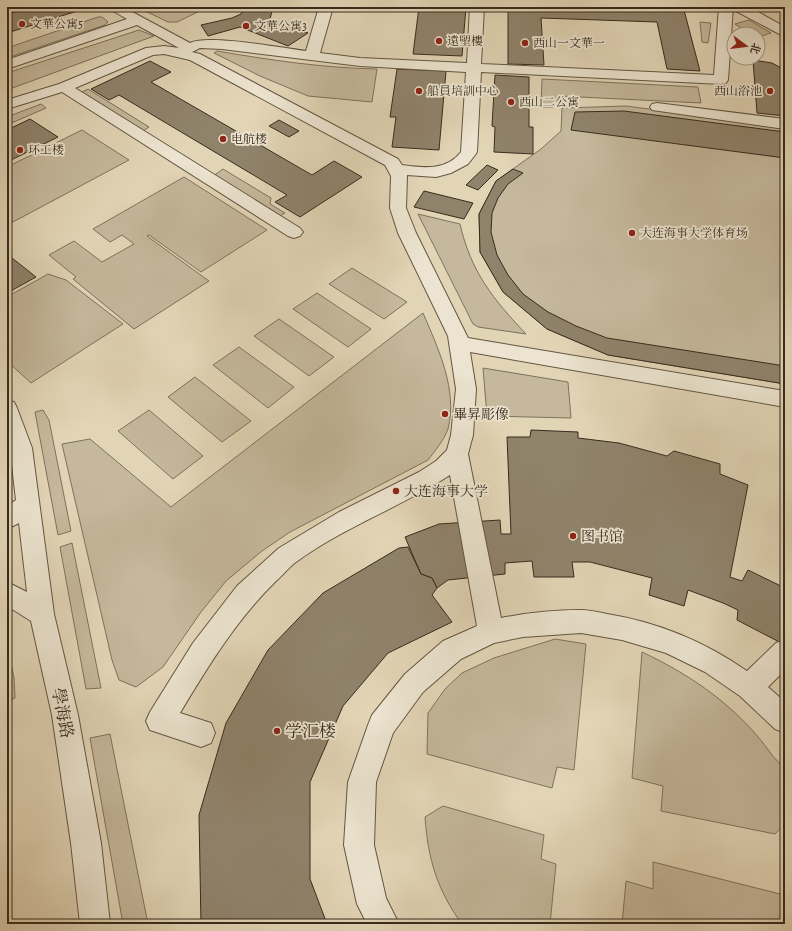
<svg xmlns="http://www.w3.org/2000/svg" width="792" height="931" viewBox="0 0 792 931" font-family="Alegreya,'Noto Serif SC',serif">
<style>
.green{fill:#c5b89c;stroke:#7e725c}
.building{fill:#90836c;stroke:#372b1c}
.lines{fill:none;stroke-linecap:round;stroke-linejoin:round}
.minor-casing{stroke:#625642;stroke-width:2}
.minor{fill:#ece4d0;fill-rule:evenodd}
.poi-dot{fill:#8f2418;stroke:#ece4d0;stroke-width:1.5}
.labels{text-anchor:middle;stroke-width:3.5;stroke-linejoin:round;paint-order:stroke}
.far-poi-label{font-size:12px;fill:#372b1c;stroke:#ece4d0;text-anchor:start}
.poi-label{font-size:14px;fill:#372b1c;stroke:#ece4d0;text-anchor:start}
.near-street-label{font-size:17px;fill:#372b1c;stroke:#ece4d0}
.near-poi-label{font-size:17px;fill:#372b1c;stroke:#ece4d0;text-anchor:start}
</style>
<rect width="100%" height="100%" fill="#e2d5b6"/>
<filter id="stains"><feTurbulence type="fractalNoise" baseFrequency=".005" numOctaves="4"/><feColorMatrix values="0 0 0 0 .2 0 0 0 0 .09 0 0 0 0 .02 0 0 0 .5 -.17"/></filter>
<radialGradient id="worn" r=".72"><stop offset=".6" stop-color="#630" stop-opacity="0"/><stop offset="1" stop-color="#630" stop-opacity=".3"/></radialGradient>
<g class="green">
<path d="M144,7h64l-31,15h-9l-25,-12z"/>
<path d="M98,17h4l6,5 -3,3 -98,33v-10z"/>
<path d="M749,20l22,13 -13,4v-3h-7l-16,-10z"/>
<path d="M700,22l11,1 -3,20 -6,-1z"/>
<path d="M139,30l15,6 -147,54v-17z"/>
<path d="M217,51c53,9 106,17 160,18l-5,33 -64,-6 -48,-20 -46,-23z"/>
<path d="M542,79l156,8 3,16 -141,-7 -7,11h-12z"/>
<path d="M88,89l61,38 -8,5 -61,-39z"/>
<path d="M41,104l5,4 -39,17v-8z"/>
<path d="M626,106l159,21v257l-177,-29 -61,-26 -44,-37 -23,-40 -1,-38 17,-33 45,-32 20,-18 1,-23z"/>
<path d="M82,130l47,30 -116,62 -6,-5v-50z"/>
<path d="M223,169l48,29 -1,6 15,9 -9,5 -64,-41z"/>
<path d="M184,177l83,53 -66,42 -52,-37 -2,1 62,45 -75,48 -61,-50 3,-2 -27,-22 25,-14 28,21 32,-18 -12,-9 -12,7 -17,-13z"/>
<path d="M418,214l42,10c11,48 33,75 66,110l-48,-7 -5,-3z"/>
<path d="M352,268l55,34 -23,17 -55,-35z"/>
<path d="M48,274l18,6 57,44 -92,59 -24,-22v-64z"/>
<path d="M317,293l54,36 -23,18 -55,-38z"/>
<path d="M423,313c15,35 35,77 25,116 -4,11 -13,22 -20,31l-138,72 -28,19 -36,30 -25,31 -38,55 -27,20 -17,-7 -7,-20 -50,-216 28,-5 81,68z"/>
<path d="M279,319l55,38 -25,19 -55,-40z"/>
<path d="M239,347l55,40 -26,21 -55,-43z"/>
<path d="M483,368l85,14 3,36 -84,-2z"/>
<path d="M195,377l56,44 -29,21 -54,-45z"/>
<path d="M43,410l6,10 22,111 -13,4 -23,-123z"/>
<path d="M149,410l54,46 -30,23 -55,-48z"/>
<path d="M72,543l29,145 -15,1 -26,-142z"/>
<path d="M555,639l31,5 -12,126 -17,-3 -5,21 -125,-34 1,-41 17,-24 17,-16 32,-15z"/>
<path d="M7,648l7,29 1,21 -8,3z"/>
<path d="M642,652c51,24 97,56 130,103 4,5 11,11 13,17 2,7 0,42 0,52l-10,10 -114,-23 2,-25 -31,-8z"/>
<path d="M110,734l38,190h-25l-33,-186z"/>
<path d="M443,806l101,29 -3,24 15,5 -6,60h-88c-25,-34 -34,-65 -37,-107z"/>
<path d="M653,862l131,33v29h-162l4,-43 27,8z"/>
</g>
<g class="building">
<path d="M31,7h55l1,1 -80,25v-19z"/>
<path d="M244,7h29l-3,12 38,14 -20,13 -48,-19 -32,9 -7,-11 31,-7 9,-4z"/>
<path d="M419,7h47l-4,49 -49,-2z"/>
<path d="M508,7h96l80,3 16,61 -33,-2 -10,-47 -116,-4 3,47 -36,-1z"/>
<path d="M772,7h13v6l-4,-1z"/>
<path d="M753,60l19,3 13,7v46l-28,-3z"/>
<path d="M150,61l21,11 -20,10 161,93 22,-14 28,16 -62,40 -25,-15 12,-7 -168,-100 -10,5 -18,-11z"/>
<path d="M397,69l49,2 -7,79 -47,-3 4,-30h-6z"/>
<path d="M495,75l34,2v50h4v27l-39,-2 1,-25 -3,-1z"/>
<path d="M624,111l161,21v26l-214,-28 4,-18z"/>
<path d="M30,119l28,18 -51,25v-32z"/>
<path d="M279,120l20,11 -10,6 -20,-11z"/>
<path d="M487,165l11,5 -20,20 -12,-5z"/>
<path d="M513,169l10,4 -15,11 -10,14 -6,15 -1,19 6,23 11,20 15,19 25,18 28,14 31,12 178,28v18l-177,-29 -61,-26 -44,-37 -23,-40 -1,-38 17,-33z"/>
<path d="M424,191l49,12 -9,16 -50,-12z"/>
<path d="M7,254l29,23 -29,16z"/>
<path d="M531,430l47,2v6l41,5 48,13 7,-5 46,13v10l28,11 -18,92 12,4 6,-11 37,18v57l-48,-25 1,-10 -15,-7 -35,-13 -4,16 -35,-11 3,-17 -62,-16h-18l2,15h-40l-2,-16 -27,2v11l-57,6 -11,8 -5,-10 -11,-4 -16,-37 34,-13 61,-4 1,14h10l-4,-97h23z"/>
<path d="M408,547l13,27 11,4 5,10 -5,7 20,27 -64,31 -45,53 -33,76v97l17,45h-126l-2,-109 27,-92 42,-73 55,-57 76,-45z"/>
</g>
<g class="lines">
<defs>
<g id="minor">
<path d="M106,7h17l67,36c18,-9 93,5 116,8l13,-44h14l-13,46 40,5 107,5 3,-56h14l-3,57 233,11 5,-68h30l36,20v10l-51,-27 -1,-3 -5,73 -2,3 -5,1 -240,-12 -4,80 -2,3 -7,9 -17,9 -15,4 -29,-2 -1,33 10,25 52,105 317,53v16l-315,-55 6,37 -3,46 -5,19 33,164c25,-5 52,-8 79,-8 9,0 18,2 27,4 51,8 98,28 140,57l29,-28 9,-3v30l-17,17 17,15v31l-10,-4 -35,-33 -35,-24 -39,-19 -44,-13 -41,-7 -58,4 -29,6 -33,16 -38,33 -30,41 -17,49 -2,63 12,53 13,26h-32l-10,-20 -13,-59 4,-63 20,-57 4,-10 33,-41 38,-33 34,-15 -27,-151c-49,32 -106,52 -154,87 -7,5 -13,13 -20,19 -39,38 -68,85 -96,132l31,10 4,10 -4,10 -10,4 -51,-17 -4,-9 4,-9 43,-69 44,-57 42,-38 60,-36 80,-40 17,-11 11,-11 4,-15 5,-46 -8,-53 -50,-103 -8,-25 1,-32 -6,-11 -195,-105 -26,-6 -11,1 -78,33 225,140 3,4 -3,4 -6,2 -6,-2 -226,-144 -55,17v-9l52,-16 87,-36 18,-2 15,2 -42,-23 -130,44v-9l120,-41zM200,48l22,1 138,17 106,6 -5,80c-15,19 -37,16 -59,13l-4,-6 -198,-105 -8,-2z"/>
<path d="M657,103l128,16v10l-133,-19 -2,-3 2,-3z"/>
<path d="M7,400l7,2 3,6 15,40 22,166 24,101 23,128 9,81h-30l-9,-81 -19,-128 -21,-94 -24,-15v-24l20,10 -8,-69 -12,6v-23l9,-6 -6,-52 -3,-9z"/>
</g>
</defs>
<use href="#minor" class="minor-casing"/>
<use href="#minor" class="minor"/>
</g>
<g class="poi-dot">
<circle cx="22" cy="24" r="4"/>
<circle cx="246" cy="26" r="4"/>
<circle cx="439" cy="41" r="4"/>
<circle cx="525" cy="43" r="4"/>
<circle cx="419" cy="91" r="4"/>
<circle cx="770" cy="91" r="4"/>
<circle cx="511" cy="102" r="4"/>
<circle cx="223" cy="139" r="4"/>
<circle cx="20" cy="150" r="4"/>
<circle cx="632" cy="233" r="4"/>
<circle cx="445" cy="414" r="4"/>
<circle cx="396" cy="491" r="4"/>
<circle cx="573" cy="536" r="4"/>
<circle cx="277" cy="731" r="4"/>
</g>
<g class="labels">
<g class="far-poi-label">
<text x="30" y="28">文華公寓5</text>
<text x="254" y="30">文華公寓3</text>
<text x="447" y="45">遠朢樓</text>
<text x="533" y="47">西山一文華一</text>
<text x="427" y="95">船員培訓中心</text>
<text x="762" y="95" text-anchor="end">西山浴池</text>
<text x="519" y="106">西山二公寓</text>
<text x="231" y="143">电航楼</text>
<text x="28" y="154">环工楼</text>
<text x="640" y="237">大连海事大学体育场</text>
</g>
<g class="poi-label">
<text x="453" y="419">畢昇彫像</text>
<text x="404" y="496">大连海事大学</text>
<text x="581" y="541">图书馆</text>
</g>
<g class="near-street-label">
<text transform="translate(63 713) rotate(79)" y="6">學海路</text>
</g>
<g class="near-poi-label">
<text x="285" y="737">学汇楼</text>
</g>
</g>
<rect width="792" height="931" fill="none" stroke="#e2d5b6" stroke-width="24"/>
<rect x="8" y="8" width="776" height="915" fill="none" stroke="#372b1c" stroke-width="2"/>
<rect x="12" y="12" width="768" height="907" fill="none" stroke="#372b1c"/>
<g transform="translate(746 46) rotate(105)"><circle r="19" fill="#ece4d0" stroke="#a49a88"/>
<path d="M0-3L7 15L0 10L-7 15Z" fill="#8f2418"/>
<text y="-6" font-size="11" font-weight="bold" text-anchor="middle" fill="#372b1c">北</text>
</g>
<rect width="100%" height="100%" filter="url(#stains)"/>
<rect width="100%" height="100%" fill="url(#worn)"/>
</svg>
